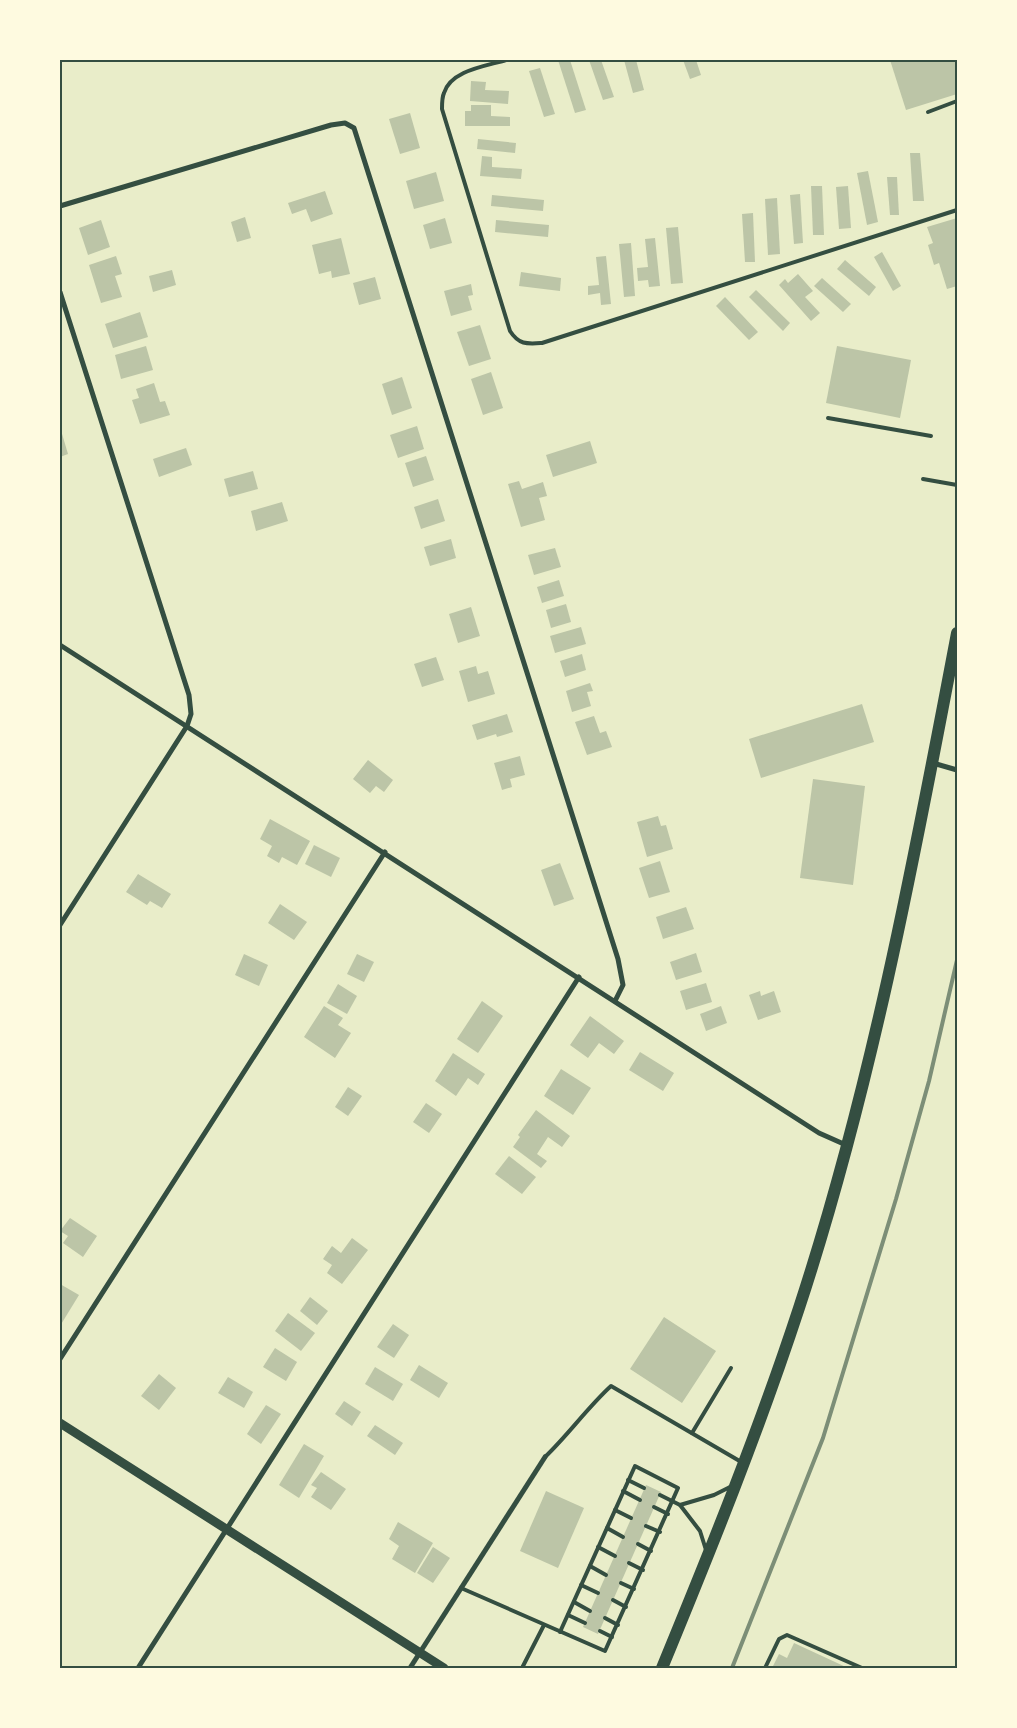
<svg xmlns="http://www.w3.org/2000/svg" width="1017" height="1728" viewBox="0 0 1017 1728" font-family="'Zilla Slab',serif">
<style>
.building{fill:#bcc5a7}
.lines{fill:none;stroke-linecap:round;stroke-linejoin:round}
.service{stroke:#344e41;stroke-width:4}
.minor{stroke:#344e41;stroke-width:5}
.tertiary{stroke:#344e41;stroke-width:9}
.primary{stroke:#344e41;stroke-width:12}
.rail{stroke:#7c8e77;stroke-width:4}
.neatline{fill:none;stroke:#344e41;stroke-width:2}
</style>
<rect width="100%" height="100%" fill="#e9edc9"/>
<g class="building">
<path d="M558,60h12l16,50 -11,3z"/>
<path d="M589,60h12l13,37 -11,3z"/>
<path d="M624,60h12l8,30 -11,3z"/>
<path d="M683,60h13l5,15 -11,4z"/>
<path d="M890,60h67v34l-51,16z"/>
<path d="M540,68l15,46 -11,3 -15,-46z"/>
<path d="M471,81l15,1 -1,8 24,1 -1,13 -38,-3z"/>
<path d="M471,105h20v11l19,1v9h-45v-15h6z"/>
<path d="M410,113l10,35 -20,6 -11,-35z"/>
<path d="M478,139l38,4 -1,10 -38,-4z"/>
<path d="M910,153h10l4,48h-11z"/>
<path d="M482,156l10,1v10l30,2 -1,10 -41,-3z"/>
<path d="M868,171l10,51 -11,3 -10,-52z"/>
<path d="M436,172l8,29 -30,8 -8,-28z"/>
<path d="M887,177h10l2,38h-9z"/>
<path d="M811,186h11l2,49h-11z"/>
<path d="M848,186l3,42 -12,1 -3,-42z"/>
<path d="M325,191l8,23 -22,8 -5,-13 -14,5 -4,-11z"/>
<path d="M800,194l3,49 -9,1 -4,-49z"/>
<path d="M492,195l52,5 -1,11 -52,-5z"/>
<path d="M777,198l3,56 -12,1 -3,-56z"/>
<path d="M753,213l2,49h-10l-3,-48z"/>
<path d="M245,217l6,21 -14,4 -6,-20z"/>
<path d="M445,218l7,25 -22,6 -7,-24z"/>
<path d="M957,218v68l-10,3 -8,-26 -5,2 -6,-20 5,-2 -6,-16z"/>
<path d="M101,220l9,27 -22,8 -9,-27z"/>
<path d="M496,220l53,5 -1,12 -53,-5z"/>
<path d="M678,227l5,56 -12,1 -5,-56z"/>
<path d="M341,238l9,36 -18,4 -1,-7 -12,3 -7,-29z"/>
<path d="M655,238l5,48 -11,1 -1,-7 -10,1 -1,-13 11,-1 -3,-28z"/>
<path d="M631,243l4,53 -11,1 -5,-53z"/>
<path d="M882,252l19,34 -8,5 -19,-34z"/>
<path d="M116,256l6,18 -7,2 7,21 -21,6 -12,-38z"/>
<path d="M606,256l5,48 -10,1 -1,-12 -12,2v-9l11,-1 -3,-28z"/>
<path d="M845,260l31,27 -7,9 -32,-27z"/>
<path d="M172,270l4,15 -23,7 -4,-16z"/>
<path d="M521,272l40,6 -1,13 -41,-5z"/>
<path d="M798,274l15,17 -8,6 15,16 -9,8 -32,-36 6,-6 3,4z"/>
<path d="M375,277l6,22 -22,6 -6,-22z"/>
<path d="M822,278l29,26 -8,8 -29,-26z"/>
<path d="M471,284l2,11 -5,1 4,14 -21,6 -7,-25z"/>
<path d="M756,290l34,33 -7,8 -34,-34z"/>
<path d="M725,297l33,35 -9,8 -33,-34z"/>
<path d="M140,312l8,25 -35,11 -8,-24z"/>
<path d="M480,325l11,34 -22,7 -12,-34z"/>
<path d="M146,346l7,24 -32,9 -6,-24z"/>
<path d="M837,346l74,14 -11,58 -74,-15z"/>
<path d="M491,372l12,36 -20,7 -12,-36z"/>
<path d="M402,377l10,31 -20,7 -10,-31z"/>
<path d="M154,383l6,19 5,-1 5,14 -30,9 -8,-24 7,-2 -3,-9z"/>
<path d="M417,426l7,23 -26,9 -8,-23z"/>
<path d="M60,427l8,27 -8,3z"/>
<path d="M590,441l7,22 -44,14 -7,-22z"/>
<path d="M186,448l6,17 -33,12 -6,-18z"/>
<path d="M426,456l8,24 -21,7 -8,-24z"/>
<path d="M253,471l5,18 -29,8 -5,-18z"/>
<path d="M519,481l3,8 21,-7 4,14 -8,2 6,22 -24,7 -13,-43z"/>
<path d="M438,499l7,22 -24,8 -7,-22z"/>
<path d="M282,502l6,19 -32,10 -5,-20z"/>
<path d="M451,539l5,19 -26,8 -6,-19z"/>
<path d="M555,548l6,19 -27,8 -6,-20z"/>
<path d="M559,580l5,16 -22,7 -5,-16z"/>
<path d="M566,604l5,18 -20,6 -5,-18z"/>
<path d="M471,607l9,29 -22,7 -9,-29z"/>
<path d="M581,627l5,17 -31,9 -5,-17z"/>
<path d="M582,654l4,16 -21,7 -5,-16z"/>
<path d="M436,657l8,23 -22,7 -8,-23z"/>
<path d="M476,666l2,8 10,-3 7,23 -27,8 -9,-31z"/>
<path d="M590,683l3,8 -6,1 4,14 -19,6 -6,-21z"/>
<path d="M862,704l12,38 -113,36 -12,-39z"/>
<path d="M507,714l6,18 -16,5 -1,-3 -19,6 -5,-15z"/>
<path d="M594,716l6,17 6,-2 6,16 -25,8 -12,-33z"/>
<path d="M520,756l5,19 -15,4 2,8 -10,3 -8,-27z"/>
<path d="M368,760l25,20 -9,12 -8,-6 -6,7 -17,-14z"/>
<path d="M813,779l52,7 -12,99 -53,-7z"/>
<path d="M658,816l3,10 5,-1 7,24 -26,8 -10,-35z"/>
<path d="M270,819l40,22 -13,24 -15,-8 -3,6 -12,-7 5,-10 -12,-7z"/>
<path d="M314,845l26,13 -9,19 -26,-13z"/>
<path d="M660,861l10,31 -21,6 -10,-30z"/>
<path d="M560,863l14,36 -20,7 -13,-36z"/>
<path d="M138,874l33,20 -9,14 -12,-7 -3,4 -21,-13z"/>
<path d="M280,904l27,18 -13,18 -26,-17z"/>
<path d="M686,907l8,22 -31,10 -7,-22z"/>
<path d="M696,953l6,19 -26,8 -6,-18z"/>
<path d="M244,954l24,11 -9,21 -24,-11z"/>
<path d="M357,954l17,8 -10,20 -17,-8z"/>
<path d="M706,983l6,19 -26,8 -6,-19z"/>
<path d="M338,984l19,12 -10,18 -20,-11z"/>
<path d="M760,991l1,5 13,-5 7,21 -23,8 -9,-25z"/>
<path d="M482,1001l21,15 -25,37 -21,-14z"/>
<path d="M324,1006l19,12 -5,7 13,8 -16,25 -31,-21z"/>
<path d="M721,1006l6,17 -21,8 -6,-17z"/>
<path d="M590,1016l34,25 -10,13 -15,-11 -11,15 -18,-13z"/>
<path d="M640,1052l34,21 -11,18 -34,-21z"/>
<path d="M453,1053l32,21 -7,11 -10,-7 -12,18 -21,-15z"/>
<path d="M561,1069l30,19 -18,27 -29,-19z"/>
<path d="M348,1087l14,9 -14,20 -13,-9z"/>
<path d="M426,1103l16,11 -13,19 -16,-11z"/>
<path d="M536,1110l34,26 -8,11 -14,-10 -11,17 10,7 -6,7 -28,-21 7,-10 -2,-2z"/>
<path d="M509,1156l27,21 -14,17 -27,-20z"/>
<path d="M70,1218l27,18 -14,21 -20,-14 5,-7 -8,-5z"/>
<path d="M352,1238l16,12 -26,34 -15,-11 5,-8 -9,-6 9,-13 9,7z"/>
<path d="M60,1284l19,11 -19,31z"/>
<path d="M310,1297l18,14 -11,14 -17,-14z"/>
<path d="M288,1313l27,20 -14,18 -26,-20z"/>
<path d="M664,1317l52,34 -34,52 -52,-34z"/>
<path d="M393,1324l16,11 -15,23 -17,-11z"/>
<path d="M275,1348l22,14 -11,19 -23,-14z"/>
<path d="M419,1365l29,18 -9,15 -29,-18z"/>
<path d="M375,1367l28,17 -10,17 -28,-17z"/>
<path d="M159,1374l17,14 -17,22 -18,-14z"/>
<path d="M228,1377l25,15 -9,16 -26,-15z"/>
<path d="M344,1401l17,11 -9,14 -17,-12z"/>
<path d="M266,1405l15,9 -20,30 -14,-10z"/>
<path d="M375,1425l28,18 -8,12 -28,-19z"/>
<path d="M304,1444l20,12 -25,42 -20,-13z"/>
<path d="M321,1472l25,17 -15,21 -20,-13 6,-9 -6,-3z"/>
<path d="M646,1485l15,7 -63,142 -15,-7z"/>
<path d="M546,1491l38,17 -26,60 -38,-17z"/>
<path d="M398,1522l35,21 -18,30 -23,-14 7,-13 -10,-7z"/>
<path d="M433,1547l17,11 -17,25 -16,-10z"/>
<path d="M794,1643l54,25h-76l7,-14 8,4z"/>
</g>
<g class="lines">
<g class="service">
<path d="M506,60c-19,6 -55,10 -62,33 -2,4 -2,11 -2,16l68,222c9,14 17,13 32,12l415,-133"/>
<path d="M928,112l29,-11"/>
<path d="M828,418l103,18"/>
<path d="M923,479l34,6"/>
<path d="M692,1433l39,-65"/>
<path d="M545,1457c24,-23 42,-49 66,-71l132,77"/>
<path d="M628,1480l16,8"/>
<path d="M623,1491l17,9"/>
<path d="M660,1495l20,10 20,26 6,19"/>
<path d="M680,1505l34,-10 16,-8"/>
<path d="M654,1507l14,7"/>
<path d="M615,1510l16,8"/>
<path d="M646,1526l14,6"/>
<path d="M607,1528l16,9"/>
<path d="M638,1544l13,7"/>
<path d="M598,1547l17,9"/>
<path d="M629,1563l14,7"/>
<path d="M590,1566l16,9"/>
<path d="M621,1583l13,6"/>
<path d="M581,1585l17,8"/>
<path d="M461,1588l144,63 73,-163 -43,-22 -75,166"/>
<path d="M613,1600l13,7"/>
<path d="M574,1602l16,9"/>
<path d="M568,1615l17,8"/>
<path d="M605,1618l13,7"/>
<path d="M600,1631l12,6"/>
<path d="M522,1668l22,-43"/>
<path d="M765,1668l14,-29 8,-4 75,33"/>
</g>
<g class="minor">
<path d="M60,206l271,-81 14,-2 9,5 264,831 5,26 -8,16"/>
<path d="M60,292l129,403 2,19 -4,12 -127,199"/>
<path d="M60,645l759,488 27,12"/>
<path d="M933,763l24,7"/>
<path d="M60,1359l325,-507"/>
<path d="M138,1668l441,-691"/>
<path d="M410,1668l135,-211"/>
</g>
<path class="tertiary" d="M60,1423l384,245"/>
<path class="primary" d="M662,1668c49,-119 97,-238 137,-360 72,-219 115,-448 158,-675"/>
<path class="rail" d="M732,1668l91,-230 73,-239 33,-118 28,-121"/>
</g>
<rect width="1017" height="1728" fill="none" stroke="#fefae0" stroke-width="122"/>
<rect x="61" y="61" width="895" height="1606" class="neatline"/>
</svg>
